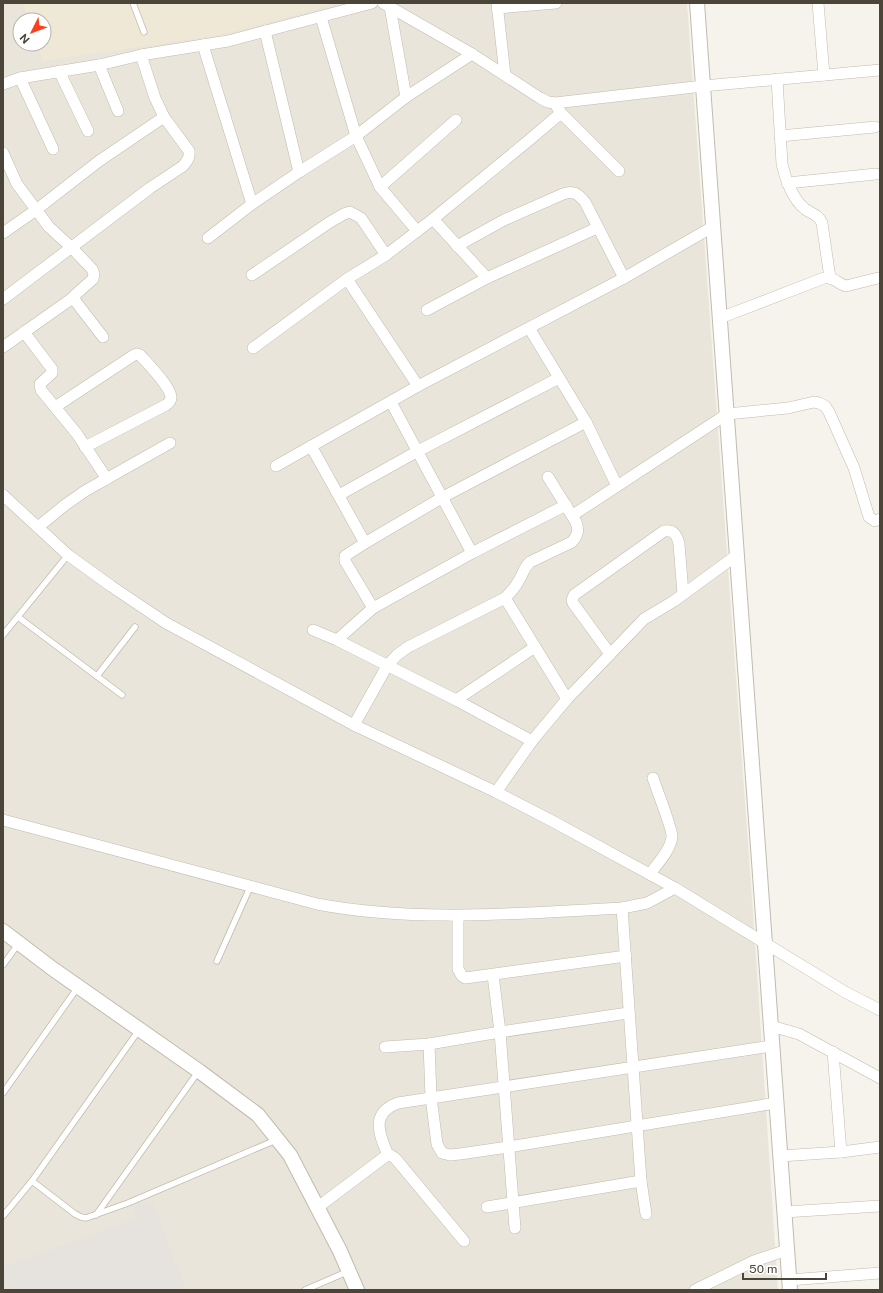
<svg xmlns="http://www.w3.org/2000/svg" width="883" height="1293" viewBox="0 0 883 1293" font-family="'Public Sans',sans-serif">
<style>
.residential{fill:#eae5da;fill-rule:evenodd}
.industrial{fill:#e6e2dd}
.education{fill:#efe8d6}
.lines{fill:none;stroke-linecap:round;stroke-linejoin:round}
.service-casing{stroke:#c2bbae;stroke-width:7}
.minor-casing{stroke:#c2bbae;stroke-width:12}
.tertiary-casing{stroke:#c2bbae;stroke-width:16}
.service{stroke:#fff;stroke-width:5.5}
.minor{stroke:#fff;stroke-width:11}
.tertiary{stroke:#fff;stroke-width:14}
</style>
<rect width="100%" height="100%" fill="#f6f3ec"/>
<path class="residential" d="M3,3h684l66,909 25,378h-775zM20,20h24v24h-24z"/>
<path class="industrial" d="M152,1201l34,89h-183v-24l23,-7 110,-41 -2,-12z"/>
<path class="education" d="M22,3h316l-113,31 -182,27 -6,-17h7v-24h-15z"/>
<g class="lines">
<defs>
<g id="service">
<path d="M133,3l11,29"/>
<path d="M18,617l104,78"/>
<path d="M3,635l65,-80"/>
<path d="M97,676l38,-49"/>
<path d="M217,961l34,-76"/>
<path d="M3,965l16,-22"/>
<path d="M3,1093l75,-106"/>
<path d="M32,1181l43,33 6,3 5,1 42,-15 148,-63"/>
<path d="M96,1215l102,-143"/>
<path d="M3,1216l29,-35 107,-151"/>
<path d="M305,1290l44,-19"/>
</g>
<g id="minor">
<path d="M383,3l89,51 68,44 8,4 7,1 148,-17 177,-16"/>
<path d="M497,3l8,72"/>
<path d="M818,3l6,72"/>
<path d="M390,7l16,90"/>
<path d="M497,8l59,-5"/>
<path d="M321,17l35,119 24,51 37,44"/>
<path d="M265,31l34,141"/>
<path d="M203,45l49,159"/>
<path d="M99,65l19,46"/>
<path d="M59,71l29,60"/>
<path d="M20,78l33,71"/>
<path d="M777,79l5,85c3,14 11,36 23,45 7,5 14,6 17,14l8,55"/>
<path d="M3,84l17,-6 79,-13 42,-10 87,-14 144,-38"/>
<path d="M557,107l4,6 58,58"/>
<path d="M780,136l95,-9"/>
<path d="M3,153l14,31 32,43 23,21 20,21 2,5 -1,5 -18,16 -1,2 2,5 27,35"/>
<path d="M787,183l89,-9"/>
<path d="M380,187l76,-67"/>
<path d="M433,219l54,59"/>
<path d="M3,233l33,-23 63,-49 65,-44"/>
<path d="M208,238l44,-34 47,-32 57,-36 50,-39 66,-43"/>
<path d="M457,246l47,-26 59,-26c11,-4 15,0 22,8l39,76"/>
<path d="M252,275l78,-53 14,-8 6,-2 11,6 25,37"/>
<path d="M347,279l71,107"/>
<path d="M3,299l147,-111 33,-22c4,-5 7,-8 6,-15l-25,-34 -9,-19 -14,-43"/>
<path d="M427,310l60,-32 110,-50"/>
<path d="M720,318l104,-40c9,-2 14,6 22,8l32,-8"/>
<path d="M529,328l57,94 31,64"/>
<path d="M24,332l28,37v4l-12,11 1,6 36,44 30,45"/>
<path d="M3,347l71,-50"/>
<path d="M253,348l94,-69 39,-24 47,-36 95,-78 33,-28"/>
<path d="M391,402l81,151"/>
<path d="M55,407l79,-52 3,-1 3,1c8,9 30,31 31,42 0,3 -2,6 -5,8l-81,42"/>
<path d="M311,446l54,97 -20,13v5l28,47"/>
<path d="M276,466l142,-80 206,-108 90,-52"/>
<path d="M3,495l65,60 43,31 55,37 188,102 142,67 58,30 121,66 170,104 35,18"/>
<path d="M339,495l79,-44 141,-73"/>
<path d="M573,515l154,-101 61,-6 26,-6 5,1 6,3 4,6 25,56 15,49 6,4 5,-2"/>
<path d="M38,527l27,-22 20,-14 85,-48"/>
<path d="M365,543l78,-46 143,-75"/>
<path d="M313,630l24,10 119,60 76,41"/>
<path d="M337,640l36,-32 99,-55 94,-48"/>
<path d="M610,654l-37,-51 -1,-3 2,-5 90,-64c10,-2 13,4 15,13l4,50"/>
<path d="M567,699l77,-80 30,-18 63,-46"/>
<path d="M456,700l79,-53"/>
<path d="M354,725l33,-59 10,-11 11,-8 97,-49c5,-5 10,-10 13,-16 5,-7 5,-14 12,-20l42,-20c6,-7 7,-12 4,-20l-28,-45"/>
<path d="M496,792l36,-51 35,-42 -62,-101"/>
<path d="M3,820l314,84c101,19 203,9 305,4l25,-5 28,-15"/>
<path d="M650,874c7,-10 20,-23 22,-37 1,-7 -16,-49 -19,-59"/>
<path d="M622,908l19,273 5,33"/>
<path d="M458,916v53l4,7 3,2 161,-22"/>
<path d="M493,975l7,57 15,196"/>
<path d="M771,1026l28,8 81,44"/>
<path d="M429,1044l2,53 6,47 5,9 8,2 10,-1 48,-7 268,-44"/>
<path d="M385,1047l44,-3 71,-12 128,-19"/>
<path d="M833,1052l8,100"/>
<path d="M388,1155c-9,-21 -18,-42 10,-52l373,-57"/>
<path d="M780,1156l61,-4 39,-5"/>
<path d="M318,1207l68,-51 4,-1 5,3 69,83"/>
<path d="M487,1207l154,-26"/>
<path d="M784,1212l96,-6"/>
<path d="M789,1280l91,-7"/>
<path d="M695,1290l59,-29 33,-11"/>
</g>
<g id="tertiary">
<path d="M697,3l93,1287"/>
<path d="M3,931l50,38 146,102 59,44 32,40 50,96 17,39"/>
</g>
</defs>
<use href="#service" class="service-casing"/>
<use href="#minor" class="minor-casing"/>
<use href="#tertiary" class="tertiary-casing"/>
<use href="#service" class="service"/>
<use href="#minor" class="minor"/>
<use href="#tertiary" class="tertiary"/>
</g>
<rect width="883" height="1293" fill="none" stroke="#4b4439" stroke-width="8"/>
<g transform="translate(32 32) rotate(228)"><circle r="19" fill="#ffffff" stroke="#b7b4b0"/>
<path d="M0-3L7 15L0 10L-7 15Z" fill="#fc3f1d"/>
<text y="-6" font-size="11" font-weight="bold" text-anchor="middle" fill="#4b4439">N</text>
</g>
<path d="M743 1273v6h83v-6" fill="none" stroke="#4b4439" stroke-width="2"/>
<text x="749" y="1273" font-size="12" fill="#4b4439" stroke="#ffffff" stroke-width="3" paint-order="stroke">50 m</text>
</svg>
